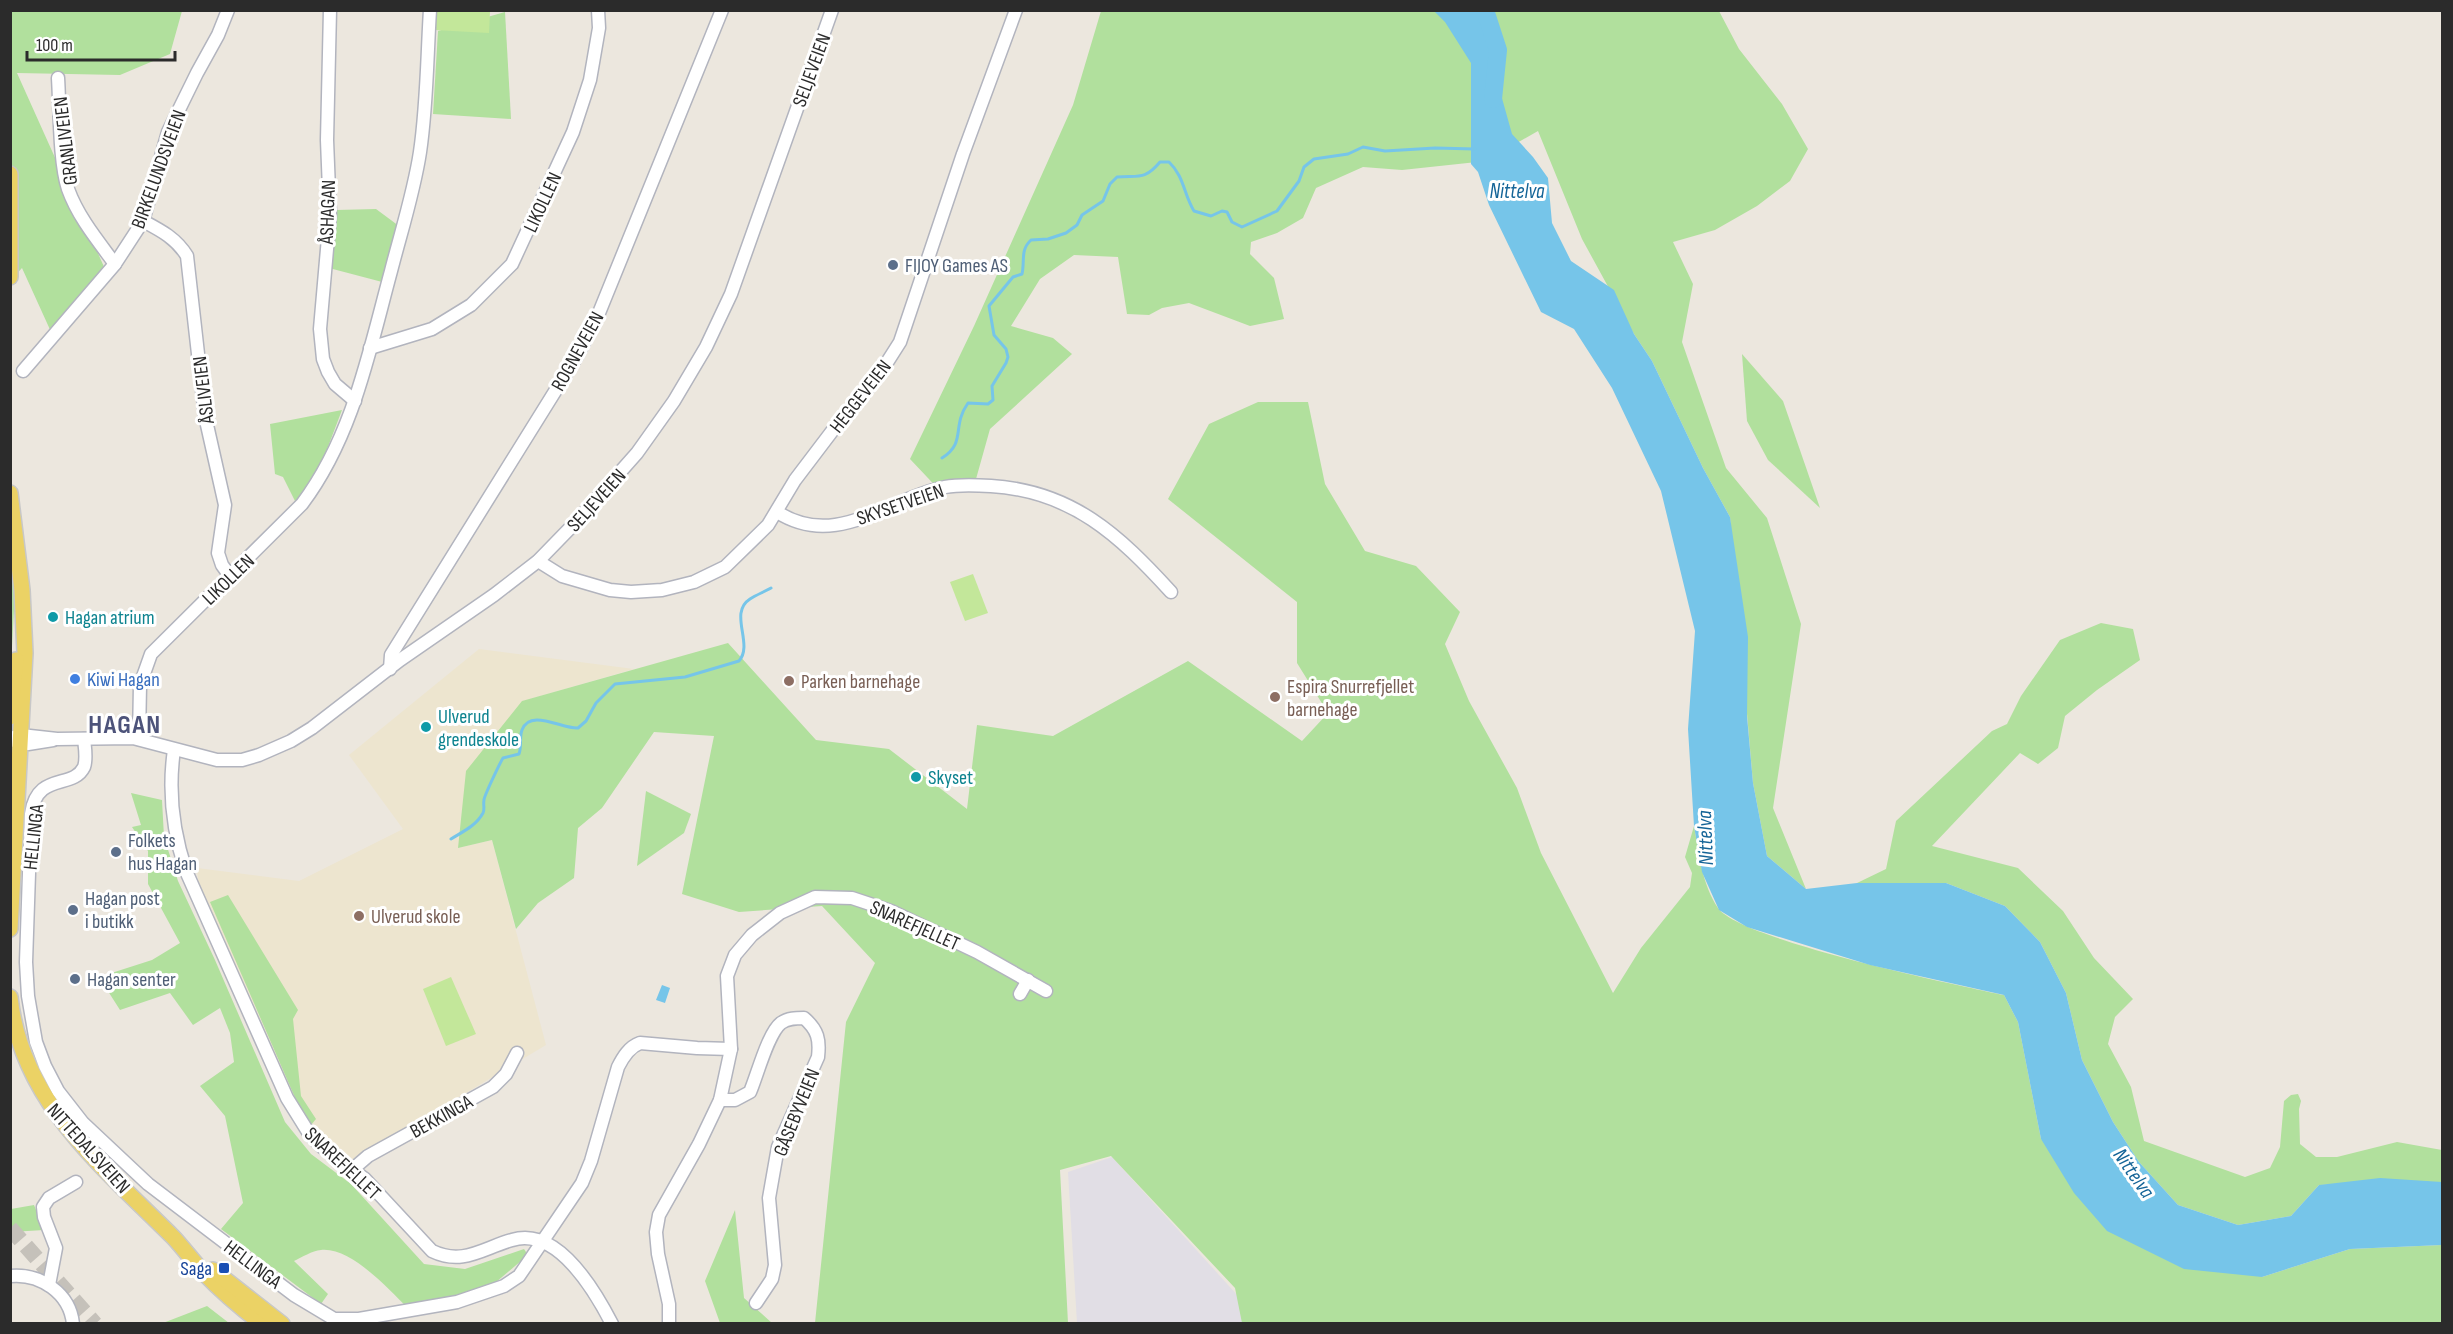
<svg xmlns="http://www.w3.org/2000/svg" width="2453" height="1334" viewBox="0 0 2453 1334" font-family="'Sofia Sans Condensed',sans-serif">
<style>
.industrial{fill:#e1dee5}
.education{fill:#ede5cf}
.green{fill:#b1e09d}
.pitch{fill:#c3e79a}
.water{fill:#76c5e9}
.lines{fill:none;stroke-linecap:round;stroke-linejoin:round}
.stream{stroke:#76c5e9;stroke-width:3}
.river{stroke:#76c5e9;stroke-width:18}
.highway-tunnel{stroke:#c5c1ba;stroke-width:16;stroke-dasharray:16 8;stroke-linecap:butt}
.minor-casing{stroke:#b2b4be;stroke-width:15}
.major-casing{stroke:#c8c8c8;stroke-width:18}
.minor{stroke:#fff;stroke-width:12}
.major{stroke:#ebd265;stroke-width:15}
.service-dot{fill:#5c6f8a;stroke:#fff;stroke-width:2}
.culture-dot{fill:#0f9aa8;stroke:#fff;stroke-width:2}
.shop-dot{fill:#3f7fe0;stroke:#fff;stroke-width:2}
.education-dot{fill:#8d6e63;stroke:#fff;stroke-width:2}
.transit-dot{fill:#1a4fb4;stroke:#fff;stroke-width:2}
.labels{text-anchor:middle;stroke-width:6;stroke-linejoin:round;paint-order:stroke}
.street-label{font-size:20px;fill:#2b2b2b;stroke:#fff}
.service-label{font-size:20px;fill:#4e5e75;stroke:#fff;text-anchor:start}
.culture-label{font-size:20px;fill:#0d838f;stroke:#fff;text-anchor:start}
.shop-label{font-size:20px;fill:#366cbe;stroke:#fff;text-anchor:start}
.education-label{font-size:20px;fill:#785e54;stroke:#fff;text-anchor:start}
.transit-label{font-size:20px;fill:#164399;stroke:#fff;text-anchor:end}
.water-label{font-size:21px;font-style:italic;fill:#146497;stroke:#fff}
.district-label{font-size:26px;font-weight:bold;letter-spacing:1.5px;fill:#4d537a;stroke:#fff}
</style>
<rect width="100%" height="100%" fill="#ece7de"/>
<path class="industrial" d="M1112,1157l126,139 6,27h-167l-9,-151z"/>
<path class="education" d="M479,649l155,20 -111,32 -65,147 34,-8 54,205 -195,117 -51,-42 -100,-217 -3,-35 102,13 104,-52 -54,-74z"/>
<g class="green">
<path d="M10,11h172l-12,43 -50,21 -103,-2 88,196 -53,65 -30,-66 -11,12z"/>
<path d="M1101,11h618l20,38 43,55 26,45 -18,32 -33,25 -42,24 -42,12 20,42 -11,58 44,126 41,50 34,106 -28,184 33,81 -39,-33 -14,-73 -23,-266 -27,-49 -51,-107 -18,-27 -52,-95 -44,-108 -35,20 -26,11 -75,8 -39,-3 -47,21 -13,30 -26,15 -26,9 -1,12 24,24 10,41 -34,7 -61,-23 -27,5 -13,7 -22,-1 -9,-57 -44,-2 -34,24 -29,47 42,12 19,16 -82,75 -14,50 -32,16 -34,-36 64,-133 99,-221z"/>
<path d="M505,12l6,107 -78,-5 5,-83z"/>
<path d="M376,209l27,20 -17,54 -57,-15 7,-58z"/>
<path d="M1742,354l41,47 37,107 -52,-48 -21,-39z"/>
<path d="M1258,402h50l17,82 40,67 51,15 44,46 -15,32 24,57 48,87 24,65 72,140 28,-45 49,-61 2,-14 -7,-16 9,-31c5,28 8,58 24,82 22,32 239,77 286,87l14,27 23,117 221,138 88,-28 92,-4v78h-1200l-7,-35 -124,-132 -51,14 8,153h-253l31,-301 29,-59 -53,-57 -83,6 -57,-18 32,-158 -60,-4 -52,76 -24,20 -4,50 -36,25 -22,26 -24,-89 -34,8 8,-77 56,-70 206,-58 88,97 73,9 78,60 10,-84 76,11 135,-75 114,80 26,-28 -31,-50v-61l-129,-103 41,-75z"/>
<path d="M342,410l-24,63 -22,30 -13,-26 -8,-3 -5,-50z"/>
<path d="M10,547l5,43 -4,77h-1z"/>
<path d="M2101,623l32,6 7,31 -43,30 -32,26 -7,32 -20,16 -18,-11 -88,93 86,22 45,43 31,47 39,41 -18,18 -7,27 23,43 13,54 101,36 25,-9 10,-21 4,-46 7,-6 7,-1 3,7 -2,8 1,35 16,13h21l60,-15 45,8v32l-123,3 -28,31 -53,9 -60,-20 -39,-43 -26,-40 -31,-62 -16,-67 -26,-51 -35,-36 -59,-23h-89l29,-14 10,-48 96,-90 15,-7 14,-28 39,-56z"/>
<path d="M646,791l45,23 -7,19 -47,33z"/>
<path d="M131,793l31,7 2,37 14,44 37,79 70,162 26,32 40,30 73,80 41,5 59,-20 4,6 -33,28 -45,16 -43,8c-20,-19 -56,-60 -86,-57 -9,1 -19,7 -27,11l34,33 -7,10 -100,-75 22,-26 -18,-87 -25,-30 34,-24 -4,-29 -10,-25 -27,17 -23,-32 -50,17 -21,-33 53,-17 28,-17 -32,-59v-33l-16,-24 9,-2z"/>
<path d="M228,895l70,115 -5,9 8,77 15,23 -5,6 -8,-9 -93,-214z"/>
<path d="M34,1205l10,25 -33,2v-23z"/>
<path d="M735,1210l9,88 28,25h-52l-15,-42z"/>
<path d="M207,1306l22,17h-66z"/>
</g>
<g class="pitch">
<path d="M435,11h55l-1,22 -55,-3z"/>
<path d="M973,574l15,39 -23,8 -15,-39z"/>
<path d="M451,977l25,57 -30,12 -23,-57z"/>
</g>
<g class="water">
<path d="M1434,11h59v55l19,68 21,23 15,21 4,45 19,38 43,29 20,44 18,27 51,107 27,49 18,120 -1,79 6,67 14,73 39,33 51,-6h89l59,23 35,36 26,51 16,67 31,62 26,40 39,43 60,20 53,-9 28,-31 61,-7 62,4v63l-92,4 -88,28 -78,-8 -77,-38 -33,-38 -33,-54 -23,-117 -14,-27 -134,-30 -123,-38 -28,-17 -17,-38 -8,-46 -6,-97 7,-98 -34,-140 -49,-103 -38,-59 -33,-17 -52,-107 -11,-33 -7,-8v-101l-26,-41z"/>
<path d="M662,985l8,3 -5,15 -9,-3z"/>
</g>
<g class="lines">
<g class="stream">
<path d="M942,458c25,-16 9,-31 26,-55l20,1 5,-4 -1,-14 14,-23 2,-6 -2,-8 -12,-14 -5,-29 24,-29 9,-3c3,-13 -2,-24 9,-34l17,-1 18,-6 11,-8 5,-10 21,-14 7,-17 7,-7c21,-2 27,4 43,-15h9c15,14 15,33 25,49l17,5 11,-5 5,1 5,10 10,5 35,-16 22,-30 5,-14 10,-8 34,-5 15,-7 22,4 50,-3 40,1"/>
<path d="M451,839c11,-7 25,-13 32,-26 2,-4 0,-8 1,-13 0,-4 17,-39 19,-42l16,-4c3,-8 0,-16 3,-24 8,-22 40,-1 56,-2l8,-7 10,-18 19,-19 70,-7 54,-16c15,-17 -11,-48 11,-62 6,-4 14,-7 21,-11"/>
</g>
<path class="river" d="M1485,10l13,40 -5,49"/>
<path class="highway-tunnel" d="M10,1228l85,96"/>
<defs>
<g id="minor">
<path d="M330,10l-3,130 3,75 -10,114 3,30 5,13 7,12 20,17"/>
<path d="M58,78c2,30 1,84 10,111 10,28 30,52 47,75"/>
<path d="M143,221c17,9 33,17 44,35l18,160 20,89 -7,48 4,12 8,11"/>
<path d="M370,348l62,-19 39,-24 41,-41 61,-132 17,-52 9,-52 -1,-18"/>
<path d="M23,371l92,-107 28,-43 25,-89 29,-59 21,-38 10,-25"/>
<path d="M777,512c60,38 109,-13 168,-25 15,-3 31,-2 46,-1 81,5 128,49 180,106"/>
<path d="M538,561l24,15 48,14 21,2 31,-2 32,-8 31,-15 43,-42 27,-45 41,-54 43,-51 21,-33 63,-188 53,-144"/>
<path d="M390,669l1,-14 186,-299 22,-43 123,-303"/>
<path d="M10,738l11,-3 36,4 76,-1 84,22h25l17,-5 32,-14 21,-13 88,-68 94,-65 44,-34 37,-38 62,-70 37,-52 32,-54 25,-53 101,-284"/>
<path d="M84,739c1,9 3,20 0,28 -11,23 -47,4 -53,47l-5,148 2,34 8,46 9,24 13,25 25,32 65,61 146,111 40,24h25l98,-17 47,-16 15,-10 63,-93 9,-22 27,-94c5,-10 11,-20 22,-24l57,5 34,1"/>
<path d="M139,739l1,-54 11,-31 151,-150c51,-68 67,-152 89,-233 10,-39 23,-79 29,-119 7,-47 7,-95 10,-142"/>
<path d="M14,741l14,3 25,-4"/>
<path d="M174,750c-6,41 -1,82 12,121l101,227 23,37 12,12 43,32 67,72c31,15 51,-3 80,-11 45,-14 83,51 100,84"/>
<path d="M1020,994l8,-14"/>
<path d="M720,1100h15l15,-8c7,-16 18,-59 31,-69 7,-5 15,-5 23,-5 14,12 16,22 14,39l-40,90 -9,51 6,67 -3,14 -16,24"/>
<path d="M353,1169l15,-13 125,-69 13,-13 11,-21"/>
<path d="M10,1276c30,-3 60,17 63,48"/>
<path d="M49,1285l7,-37 -12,-31 -1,-10 6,-9 27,-16"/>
<path d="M669,1324v-20l-11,-50 -2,-22 3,-17 40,-71 21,-44 11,-51 -4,-73 8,-21 17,-20 28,-22 35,-16 37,1 39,13 86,41 69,39"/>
</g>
<g id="major">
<path d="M10,174v103"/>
<path d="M10,493l12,97 3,63 -15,276"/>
<path d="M10,717l6,-57"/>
<path d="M10,997c11,105 94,171 164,241 10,11 19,23 29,34 18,19 38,36 59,52"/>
<path d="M213,1270l69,54"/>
</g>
</defs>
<use href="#minor" class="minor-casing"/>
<use href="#major" class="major-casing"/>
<use href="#minor" class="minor"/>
<use href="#major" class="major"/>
</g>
<g class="service-dot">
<circle cx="893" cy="265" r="6"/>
<circle cx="116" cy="852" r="6"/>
<circle cx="73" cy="910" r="6"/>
<circle cx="75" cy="979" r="6"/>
</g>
<g class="culture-dot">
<circle cx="53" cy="617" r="6"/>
<circle cx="426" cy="727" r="6"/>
<circle cx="916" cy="777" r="6"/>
</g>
<circle class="shop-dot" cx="75" cy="679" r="6"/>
<g class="education-dot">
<circle cx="789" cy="681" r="6"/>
<circle cx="1275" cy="697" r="6"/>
<circle cx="359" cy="916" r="6"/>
</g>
<rect class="transit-dot" x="218" y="1262" width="12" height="12" rx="3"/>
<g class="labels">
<g class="street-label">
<text transform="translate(811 70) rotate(-70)" y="7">SELJEVEIEN</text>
<text transform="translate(65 141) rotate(-97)" y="7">GRANLIVEIEN</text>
<text transform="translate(158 169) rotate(-70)" y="7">BIRKELUNDSVEIEN</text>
<text transform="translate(542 202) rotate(-65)" y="7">LIKOLLEN</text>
<text transform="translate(327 212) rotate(-88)" y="7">ÅSHAGAN</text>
<text transform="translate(577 351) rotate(-61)" y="7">ROGNEVEIEN</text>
<text transform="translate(203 390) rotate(-97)" y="7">ÅSLIVEIEN</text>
<text transform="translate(860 396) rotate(-52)" y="7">HEGGEVEIEN</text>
<text transform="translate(596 500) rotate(-48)" y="7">SELJEVEIEN</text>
<text transform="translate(900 504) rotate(-19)" y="7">SKYSETVEIEN</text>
<text transform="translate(228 579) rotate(-44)" y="7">LIKOLLEN</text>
<text transform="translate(33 837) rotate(-84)" y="7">HELLINGA</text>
<text transform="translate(915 925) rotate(24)" y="7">SNAREFJELLET</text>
<text transform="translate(796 1112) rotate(-68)" y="7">GÅSEBYVEIEN</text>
<text transform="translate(441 1116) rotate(-29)" y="7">BEKKINGA</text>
<text transform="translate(89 1148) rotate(48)" y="7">NITTEDALSVEIEN</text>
<text transform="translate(343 1163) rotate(43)" y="7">SNAREFJELLET</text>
<text transform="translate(253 1264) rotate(37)" y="7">HELLINGA</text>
</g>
<g class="service-label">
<text x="905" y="272">FIJOY Games AS</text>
<text x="128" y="847">Folkets<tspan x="128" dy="23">hus Hagan</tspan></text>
<text x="85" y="905">Hagan post<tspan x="85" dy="23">i butikk</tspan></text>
<text x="87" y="986">Hagan senter</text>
</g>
<g class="culture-label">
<text x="65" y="624">Hagan atrium</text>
<text x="438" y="723">Ulverud<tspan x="438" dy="23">grendeskole</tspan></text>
<text x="928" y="784">Skyset</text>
</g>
<g class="shop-label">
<text x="87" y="686">Kiwi Hagan</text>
</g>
<g class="education-label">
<text x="801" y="688">Parken barnehage</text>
<text x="1287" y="693">Espira Snurrefjellet<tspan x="1287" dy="23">barnehage</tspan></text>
<text x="371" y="923">Ulverud skole</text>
</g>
<g class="transit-label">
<text x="212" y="1275">Saga</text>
</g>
<g class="water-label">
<text x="1517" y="198">Nittelva</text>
<text transform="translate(1705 838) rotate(-92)" y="7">Nittelva</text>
<text transform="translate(2134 1173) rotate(55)" y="7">Nittelva</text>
</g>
<g class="district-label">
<text x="125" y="733">HAGAN</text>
</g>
</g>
<rect width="2453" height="1334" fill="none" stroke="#2b2b2b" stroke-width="24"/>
<path d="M27 51v9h148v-9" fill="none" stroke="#2b2b2b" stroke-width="3"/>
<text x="36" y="51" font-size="18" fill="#2b2b2b" stroke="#ffffff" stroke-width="4.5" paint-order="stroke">100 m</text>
</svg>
